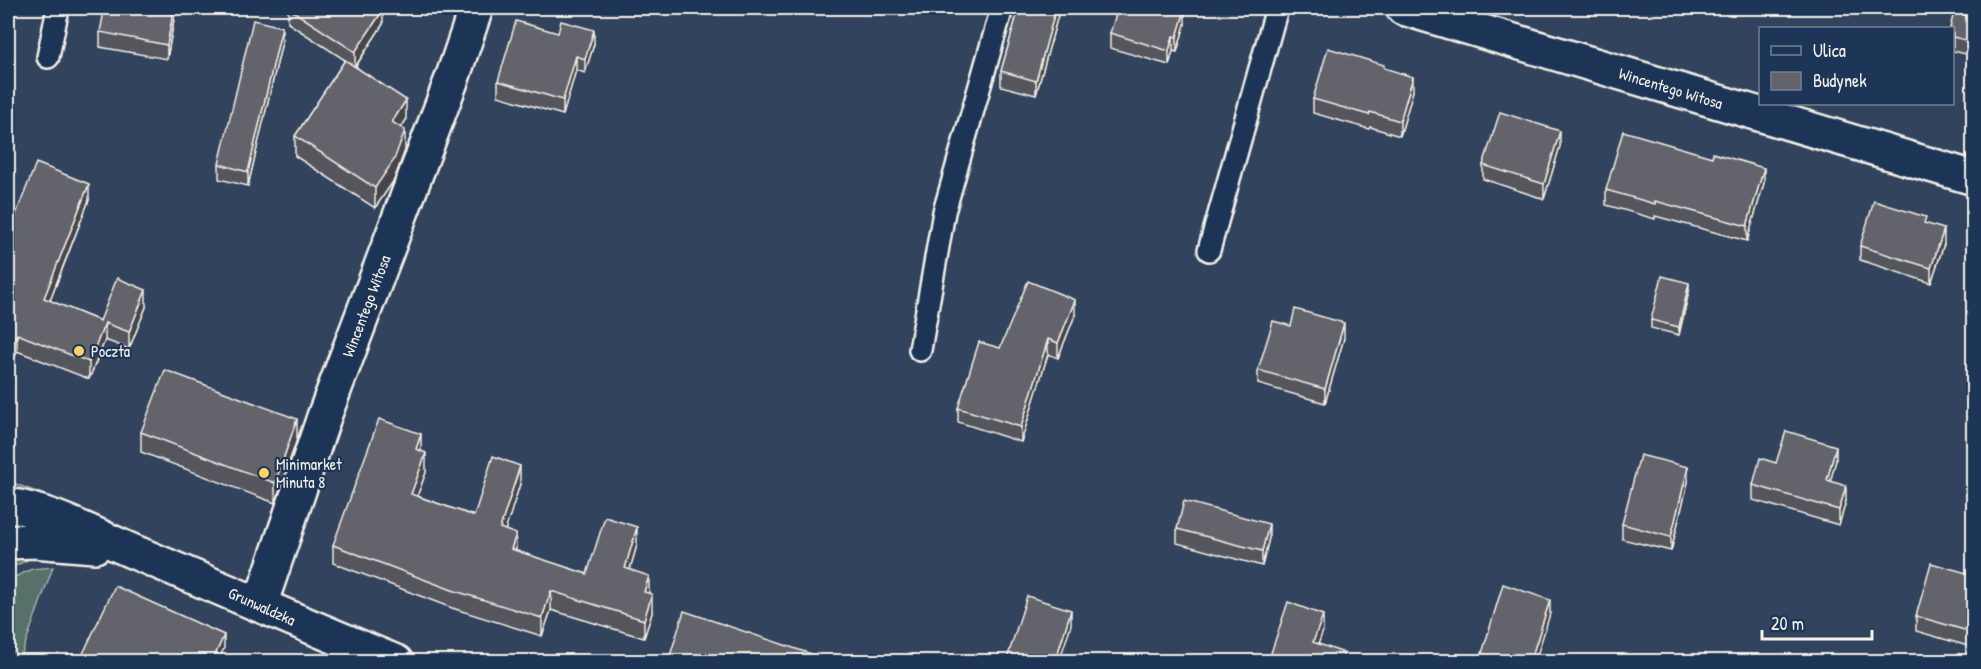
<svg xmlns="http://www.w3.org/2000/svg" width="1981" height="669" viewBox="0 0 1981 669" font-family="'Patrick Hand',sans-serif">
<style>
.green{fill:#566f6b;stroke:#a5b0aa;stroke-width:1.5}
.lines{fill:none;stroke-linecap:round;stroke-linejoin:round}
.lane-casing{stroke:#f4f1e8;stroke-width:26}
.street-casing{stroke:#f4f1e8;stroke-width:38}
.secondary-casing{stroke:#f4f1e8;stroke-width:38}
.lane{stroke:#1d3557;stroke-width:21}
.street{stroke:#1d3557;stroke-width:33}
.secondary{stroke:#1d3557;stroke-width:33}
.wall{fill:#55555d;stroke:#f4f1e8;stroke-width:1.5}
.shaded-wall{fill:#45454c;stroke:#f4f1e8;stroke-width:1.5}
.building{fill:#63636c;stroke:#f4f1e8;stroke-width:1.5}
.poi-dot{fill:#ffd166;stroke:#1d3557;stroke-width:2}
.labels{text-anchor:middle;stroke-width:4.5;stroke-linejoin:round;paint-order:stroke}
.street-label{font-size:16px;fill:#f4f1e8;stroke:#1d3557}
.poi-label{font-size:16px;fill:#f4f1e8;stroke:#1d3557;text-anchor:start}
</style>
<rect width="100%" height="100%" fill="#32435d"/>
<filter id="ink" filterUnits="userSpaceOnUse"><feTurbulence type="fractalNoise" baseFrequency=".0167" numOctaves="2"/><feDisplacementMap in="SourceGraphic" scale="12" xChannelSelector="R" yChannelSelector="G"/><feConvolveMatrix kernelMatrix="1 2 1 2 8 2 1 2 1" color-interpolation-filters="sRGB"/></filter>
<g filter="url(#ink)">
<g class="green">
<path d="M8,481l62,24 -62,-12z"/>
<path d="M40,554l-32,15v-13z"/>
<path d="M53,567l-34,94h-11v-81l24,-11z"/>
</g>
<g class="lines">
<defs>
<g id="lane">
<path d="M48,57l10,-49"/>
<path d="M1209,250l68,-242"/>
<path d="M920,350l24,-138 58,-204"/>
</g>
<g id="street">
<path d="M1403,8l571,170"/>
<path d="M260,605l65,-191 128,-338 23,-68"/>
</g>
<g id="secondary">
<path d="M8,505c44,6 90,32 131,49 86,36 171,73 257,108"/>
<path d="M8,542l26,-1 61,5"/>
</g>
</defs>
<use href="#lane" class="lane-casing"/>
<use href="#street" class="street-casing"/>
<use href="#secondary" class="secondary-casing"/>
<use href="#lane" class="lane"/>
<use href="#street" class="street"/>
<use href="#secondary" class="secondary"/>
</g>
<g class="wall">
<path d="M176,8l-9,51 -67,-12v-15z"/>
<path d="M288,8l95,16 -27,42 50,54 -5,8 4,22 -11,30 -19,28 -80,-52v-20l50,-76 -57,-37z"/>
<path d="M1019,8h41l-24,87 -35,-9v-15z"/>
<path d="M1974,8v48l-21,-5v-23z"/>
<path d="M1185,24l-8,28 -4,-1 -4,14 -59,-17v-15z"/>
<path d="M282,42l-34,144 -29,-7v-15z"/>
<path d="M594,44l-9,29 -9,-3 -13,45 -65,-19v-15z"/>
<path d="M1384,68l29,23 -13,45 -30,-9 -1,2 -56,-16v-14z"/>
<path d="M1560,146l-16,53 -61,-20v-14z"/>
<path d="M1764,183l-17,58 -92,-25v3l-49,-14v-15z"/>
<path d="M89,200l-39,101 50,20 46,-14 -17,42 -24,-9 -16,39 -72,-28 -7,18 -2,-1v-133z"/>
<path d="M1926,224l18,20 -13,39 -71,-23v-14z"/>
<path d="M1689,291l-10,44 -28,-7v-8z"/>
<path d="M1075,315l-17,43 -10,-4 -27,88 -63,-20v-14l42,-60z"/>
<path d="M1291,326l53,12 -19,65 -67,-19v-14z"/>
<path d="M141,432l156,7 -22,64 -134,-51z"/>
<path d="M421,451l5,21 -9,24 57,20 46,-32 -15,46 11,21 71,23 50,-29 -7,24 19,24 3,20 -8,25 -93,-28 -9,26 -90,-28 -119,-45v-18z"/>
<path d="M1836,460l-6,21 16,20 -7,24 -86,-25v-15l23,-22z"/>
<path d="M1688,482l-17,69 -49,-12v-15z"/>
<path d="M1177,529l92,9 -7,28 -85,-23z"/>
<path d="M1974,575v50l-6,21 -52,-15v-15z"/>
</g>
<g class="shaded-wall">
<path d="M174,8h2l-9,51v-14z"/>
<path d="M1056,8h4l-24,87v-14z"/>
<path d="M383,10v14l-28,43v-15z"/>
<path d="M1185,10v14l-8,28v-15z"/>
<path d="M282,27v15l-34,144v-14z"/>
<path d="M594,30v14l-9,29v-14z"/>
<path d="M1173,36v15l-4,14v-14z"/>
<path d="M576,56v14l-13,45v-15z"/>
<path d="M1413,77v14l-13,45v-15z"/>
<path d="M406,100v20l-14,22v-20z"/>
<path d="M405,130v20l-11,30 -19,28v-20z"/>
<path d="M1560,131v15l-16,53v-15z"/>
<path d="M1764,168v15l-17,58v-15z"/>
<path d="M89,184v16l-45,115v-17z"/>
<path d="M1944,229v15l-13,39v-15z"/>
<path d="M1689,283v8l-10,44v-8z"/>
<path d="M146,290v17l-17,42v-17z"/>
<path d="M1075,300v15l-17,43v-15z"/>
<path d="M105,323v17l-16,39v-17z"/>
<path d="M1344,323v15l-19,65v-14z"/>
<path d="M17,334v17l-7,18v-17z"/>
<path d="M1048,339v15l-27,88v-15z"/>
<path d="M297,419v20l-22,64v-20z"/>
<path d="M421,434v19l-5,-4z"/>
<path d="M1836,446v14l-9,34v-14z"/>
<path d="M426,453v19l-15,41v-19z"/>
<path d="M520,466v18l-20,63v-19z"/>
<path d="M1688,467v15l-17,69v-14z"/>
<path d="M1846,486v15l-7,24v-15z"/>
<path d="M1269,524v14l-7,28v-15z"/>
<path d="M637,527v18l-12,41v-18z"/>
<path d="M516,534v18l-5,-3z"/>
<path d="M649,576v18l-5,-2z"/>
<path d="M551,591v19l-9,26v-18z"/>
<path d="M652,594v19l-8,25v-18z"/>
<path d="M1550,600v14l-15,48h-5z"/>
<path d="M1071,610v15l-12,37h-4z"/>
<path d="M1974,611v14l-6,21v-15z"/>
<path d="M1323,615v16l-10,27v-16z"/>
<path d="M224,635v13l-6,14h-6z"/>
</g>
<g class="building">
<path d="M109,8h65l-7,37 -67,-13 4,-21z"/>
<path d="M288,8h91l4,2 -28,42z"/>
<path d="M1019,8h37l-20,73 -35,-10z"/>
<path d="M1118,8h59l8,2 -8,27 -4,-1 -4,15 -59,-18z"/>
<path d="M1955,8h19v34l-21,-5v-9h-3z"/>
<path d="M253,20l29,7 -34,145 -29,-8z"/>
<path d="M516,21l42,12 3,-12 33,9 -9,29 -9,-3 -13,44 -65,-19z"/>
<path d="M1328,48l56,17v3l29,9 -13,44 -30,-9 -1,3 -56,-16z"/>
<path d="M345,60l61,40 -14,22 13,8 -11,30 -19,28 -80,-52z"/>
<path d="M1500,112l60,19 -16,53 -61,-19z"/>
<path d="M1623,131l89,26 1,-4 51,15 -17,58 -92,-25v3l-49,-14z"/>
<path d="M36,163l53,21 -45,114 56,23 17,-43 29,12 -17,42 -24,-9 -16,39 -72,-28 -7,18h-2v-117z"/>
<path d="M1874,201l52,16 -2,6 20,6 -13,39 -71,-22z"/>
<path d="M1662,276l27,7 -10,44 -28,-7z"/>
<path d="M1028,281l47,19 -17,43 -10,-4 -27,88 -63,-19 21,-66 21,6z"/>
<path d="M1295,309l49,14 -19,66 -67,-19 15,-49 18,5z"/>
<path d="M165,370l132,49 -22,64 -134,-51z"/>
<path d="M379,419l42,15 -5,15 10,4 -15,41 63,22 19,-60 27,10 -20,62 16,6 -5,15 76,25 18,-57 32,10 -12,41 24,8 -5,16 8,2 -8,26 -93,-29 -9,27 -90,-28 -119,-45z"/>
<path d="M1786,431l50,15 -9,34 19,6 -7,24 -86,-25 7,-27 16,5z"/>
<path d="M1640,455l48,12 -17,70 -49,-13z"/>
<path d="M1184,501l85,23 -7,27 -85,-22z"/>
<path d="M1931,563l43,12v36l-6,20 -52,-15z"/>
<path d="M1503,584l47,16 -20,62h-44l-6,-2z"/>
<path d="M115,586l109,49 -12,27h-47l-8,-4 -1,4h-77z"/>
<path d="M1027,596l44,14 -16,52h-49z"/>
<path d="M1288,602l35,13 -10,27 31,11 -3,9h-73z"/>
<path d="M684,611l130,44 13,7h-159z"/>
</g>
</g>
<g class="poi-dot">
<circle cx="79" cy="351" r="6"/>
<circle cx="264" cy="473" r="6"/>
</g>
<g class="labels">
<g class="street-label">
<text transform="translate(1671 88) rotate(17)" y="6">Wincentego Witosa</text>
<text transform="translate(366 306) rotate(-69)" y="6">Wincentego Witosa</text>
<text transform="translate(262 606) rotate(24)" y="6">Grunwaldzka</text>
</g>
<g class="poi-label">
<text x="91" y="357">Poczta</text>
<text x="276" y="470">Minimarket<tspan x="276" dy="18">Minuta 8</tspan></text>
</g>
</g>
<rect width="1981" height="669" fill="none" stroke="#1d3557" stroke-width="30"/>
<rect x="15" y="15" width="1951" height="639" fill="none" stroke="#f4f1e8" stroke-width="2" filter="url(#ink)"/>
<rect x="1759" y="27" width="195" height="78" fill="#1d3557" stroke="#738091" stroke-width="1.5"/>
<rect x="1771" y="46" width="30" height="9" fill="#1d3557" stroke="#738091" stroke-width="1.5"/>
<text x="1813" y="57" font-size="18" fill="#f4f1e8">Ulica</text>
<rect x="1771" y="72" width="30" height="18" fill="#63636c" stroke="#738091" stroke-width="1.5"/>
<text x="1813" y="87" font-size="18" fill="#f4f1e8">Budynek</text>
<path d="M1762 630v9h110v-9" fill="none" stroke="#f4f1e8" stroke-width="3"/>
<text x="1771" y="630" font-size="18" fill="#f4f1e8" stroke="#1d3557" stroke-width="4.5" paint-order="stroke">20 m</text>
</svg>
